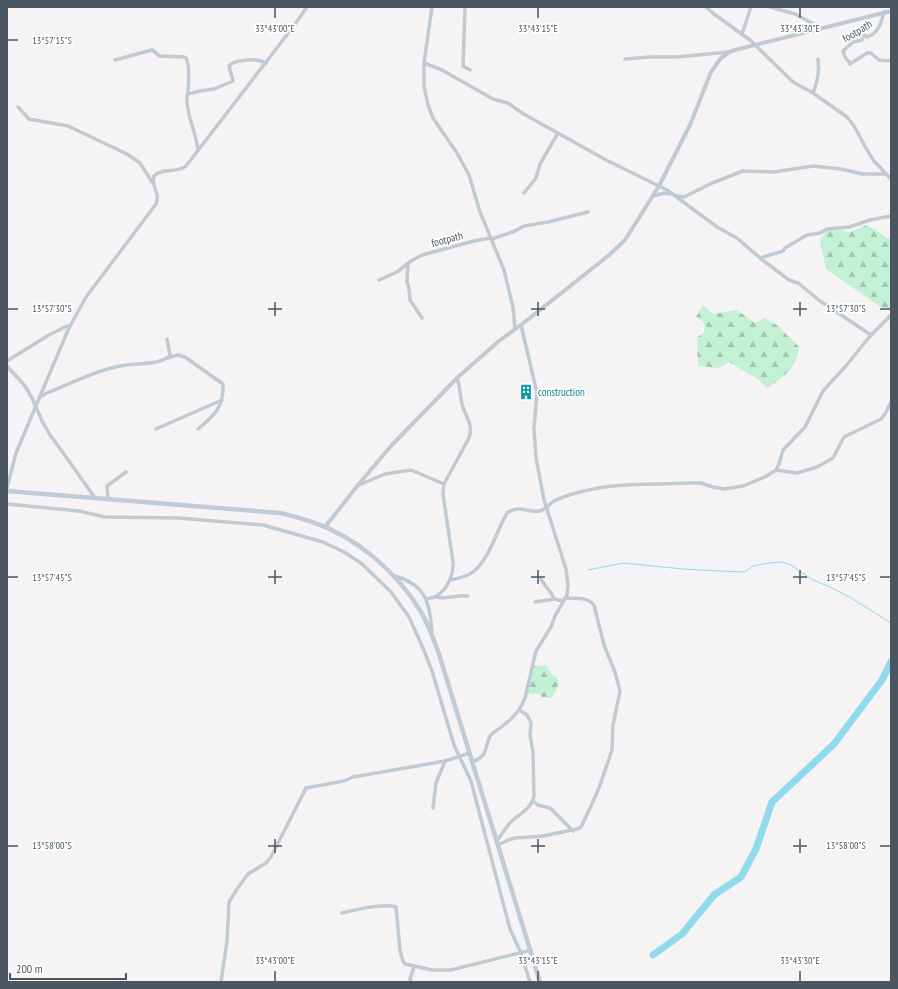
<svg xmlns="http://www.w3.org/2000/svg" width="898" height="989" viewBox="0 0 898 989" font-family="'PT Sans Narrow',sans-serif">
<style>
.forest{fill:url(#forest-firs)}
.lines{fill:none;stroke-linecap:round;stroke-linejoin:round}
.stream{stroke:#90daee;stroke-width:1}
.river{stroke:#90daee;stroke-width:7}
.minor{stroke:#c1cad2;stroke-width:3.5}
.tertiary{stroke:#c1cad2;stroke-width:4}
.secondary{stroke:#c1cbd6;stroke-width:4.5}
.ticks{fill:none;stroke:#4a5661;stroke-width:1.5}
.labels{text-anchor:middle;stroke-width:3.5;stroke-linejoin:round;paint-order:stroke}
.street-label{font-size:11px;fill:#4a5661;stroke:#fff}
.culture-label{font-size:11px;fill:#0d838f;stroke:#fff;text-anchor:start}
.ticks-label{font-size:10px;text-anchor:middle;fill:#4a5661;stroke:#fff;stroke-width:3.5;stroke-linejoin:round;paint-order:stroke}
</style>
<defs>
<pattern id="forest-firs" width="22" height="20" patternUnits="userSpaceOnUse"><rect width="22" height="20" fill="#c3f1d5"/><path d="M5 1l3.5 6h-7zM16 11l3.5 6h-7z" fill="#a0c6b0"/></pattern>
</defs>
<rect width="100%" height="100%" fill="#f5f3f3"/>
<g class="forest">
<path d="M867,225l24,15v68h-9l-56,-39 -6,-29 9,-12 21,4z"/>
<path d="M703,305l10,9 24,-4 18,13 10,-5 13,8 21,21c-3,22 -14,29 -32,41l-8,-8 -30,-18 -10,6 -21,-2 -1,-29 7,-4 1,-7 -3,-5 -6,-4z"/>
<path d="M546,665l6,10 6,3v8l-6,12 -10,-1c-4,-5 -10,-4 -15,-2l7,-29z"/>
</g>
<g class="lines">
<path class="stream" d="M588,570l35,-7 60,6 57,3 6,-1 7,-5 15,-3 13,-1 10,3 22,15 17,7 23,12 38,24"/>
<path class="river" d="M653,955l29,-21 32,-39 27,-18 15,-28 16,-47 62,-58 48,-64 9,-18"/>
<g class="minor">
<path d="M432,7l-8,56v23l4,19 5,13 24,35 12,22 11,37 24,58 9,37 2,22"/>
<path d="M465,7l-2,59 7,4"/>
<path d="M706,7l8,7 36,26 43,42 20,11 34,24 7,9 13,24 7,11 17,18"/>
<path d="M770,7l25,7 26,14"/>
<path d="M742,34l9,-27"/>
<path d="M625,59l24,-2h28l52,-5"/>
<path d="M115,60l37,-10 8,6 24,1 2,1c4,9 3,22 2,32 0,4 -2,8 -1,12 1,17 10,33 11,49"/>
<path d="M424,63l18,7 51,29 15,4 14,10 84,47 61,30 50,37 20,11 23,20 23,-7 2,-3 22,-13 13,-2 7,-4 22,-2 21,-7 21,-4"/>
<path d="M850,63l-5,-6 -2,-6 10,-9 9,-2v-4l3,-1 1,2c12,-2 15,-14 18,-25"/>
<path d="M850,64l17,-11h4l8,7 12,1"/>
<path d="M813,93c4,-11 7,-21 5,-34"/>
<path d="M188,94l12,-3 14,-2 19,-8 -4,-15c6,-7 29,-8 37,-3"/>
<path d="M18,107l11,12 39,7 59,28 13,9 12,19"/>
<path d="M524,193l12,-15 4,-14 18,-31"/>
<path d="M653,196l11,-3 7,1"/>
<path d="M677,196l7,1 28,-14 31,-12 31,1 39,-6 28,3 22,5h22"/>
<path d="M760,258l29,22 9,3 22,18 51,34"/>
<path d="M408,264l-1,17 2,8 1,11 12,18"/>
<path d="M379,280l18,-8 14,-11 11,-6 52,-14 16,-3 2,1 23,-8 9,-5 24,-4 40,-10"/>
<path d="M167,358l11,-3 7,2 38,27c1,23 -9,32 -25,45"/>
<path d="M7,361l42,-26 18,-9h3"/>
<path d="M7,366l18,20 7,12 10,23 8,14 14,19 31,44"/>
<path d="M40,397l7,-4c25,-10 51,-24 79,-28 11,-2 37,0 44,-10l-3,-16"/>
<path d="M156,429l66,-29"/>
<path d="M776,470l21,3 20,-6 16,-9 11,-21 37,-18 4,-5 6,-12"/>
<path d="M359,485l26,-11 26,-4 33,14"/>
<path d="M7,488l9,-35 52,-123 18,-33 70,-93c5,-12 -6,-18 -2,-28 9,-9 22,-2 32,-10l107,-139 14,-20"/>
<path d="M108,499l-1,-13 19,-14"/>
<path d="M7,504l72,7 26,6 74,1 84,7 60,17 21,10 17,11 30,29 18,25 14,31 9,23 22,74 17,36 39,148 11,24 9,29"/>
<path d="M395,576c31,9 35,27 37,56"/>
<path d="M541,579c4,8 11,13 13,20"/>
<path d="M450,580c8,-2 17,-3 23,-8 16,-12 24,-42 34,-59 12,-9 21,0 32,-2 7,-1 10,-7 15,-10 8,-4 18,-7 26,-9 36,-10 73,-7 109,-9h12l12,4 12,2 18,-3 22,-9 11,-7 3,-6 4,-14 22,-23 18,-36 22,-24 26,-32 20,-20"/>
<path d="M436,597c11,3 21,-3 32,-1"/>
<path d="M426,599c4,-1 9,-1 12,-4 10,-7 16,-21 15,-33l-10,-68 1,-10 25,-46c5,-13 -4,-22 -7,-34 -2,-9 -2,-18 -5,-26"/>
<path d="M535,602l19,-3 9,2"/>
<path d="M472,762c16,-6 12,-12 18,-26 4,-5 10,-7 15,-12 9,-7 16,-15 20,-26l11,-47 15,-24 4,-11 12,-21 1,-10 -2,-16 -22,-69 -8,-42 -2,-30 3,-35 -16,-68"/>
<path d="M533,801l5,4 12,3 23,23"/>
<path d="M433,808l3,-25 9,-22"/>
<path d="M497,841c5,-7 10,-16 16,-21 8,-7 19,-12 21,-24l-1,-44 -3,-17 1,-12 -4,-8 -8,-5"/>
<path d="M498,845l10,-5 7,-2 28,-2 34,-7 4,-2 10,-21 8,-18 13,-38 1,-25 7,-34 -5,-19 -11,-27 -10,-40c-7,-9 -19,-6 -29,-7"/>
<path d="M342,913c12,-3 43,-10 54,-6l4,44 3,10 2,3 27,6h19l80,-20"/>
<path d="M221,982l6,-41 2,-39 8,-13 11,-15 18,-11 5,-6 35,-69 38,-7 9,-4 92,-16 25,-8"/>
<path d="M411,982l-1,-3 4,-12"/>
</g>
<path class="tertiary" d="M325,527l33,-42 33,-39 66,-68 42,-37 22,-16 87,-69 17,-16 34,-54 31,-61 21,-53 10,-14 10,-7 160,-40"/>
<path class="secondary" d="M7,491l273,22c11,3 22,5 32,9 45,15 85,50 109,90 8,14 13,28 18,42l101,328"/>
</g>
<path class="ticks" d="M275,8v10M538,8v10M800,8v10M8,40h10M275,302v14M538,302v14M800,302v14M8,309h10M268,309h14M531,309h14M793,309h14M880,309h10M275,570v14M538,570v14M800,570v14M8,577h10M268,577h14M531,577h14M793,577h14M880,577h10M275,839v14M538,839v14M800,839v14M8,846h10M268,846h14M531,846h14M793,846h14M880,846h10M275,971v10M538,971v10M800,971v10"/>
<defs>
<symbol id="building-bare" viewBox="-9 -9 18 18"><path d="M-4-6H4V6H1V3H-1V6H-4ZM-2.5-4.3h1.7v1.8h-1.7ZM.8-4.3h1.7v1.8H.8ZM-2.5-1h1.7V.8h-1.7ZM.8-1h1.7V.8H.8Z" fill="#0f9aa8" stroke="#fff" stroke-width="2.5" paint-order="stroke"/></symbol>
</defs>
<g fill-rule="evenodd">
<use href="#building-bare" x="515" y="381" width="22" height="22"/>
</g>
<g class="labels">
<g class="street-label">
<text transform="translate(857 31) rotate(-31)" y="4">footpath</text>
<text transform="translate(447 239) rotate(-15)" y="4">footpath</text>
</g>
<g class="culture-label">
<text x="538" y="396">construction</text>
</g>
</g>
<g class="ticks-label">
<text x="275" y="32">33°43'00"E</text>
<text x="538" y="32">33°43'15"E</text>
<text x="800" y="32">33°43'30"E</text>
<text x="52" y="44">13°57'15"S</text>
<text x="52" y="312">13°57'30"S</text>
<text x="846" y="312">13°57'30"S</text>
<text x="52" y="581">13°57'45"S</text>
<text x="846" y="581">13°57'45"S</text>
<text x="52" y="849">13°58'00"S</text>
<text x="846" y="849">13°58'00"S</text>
<text x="275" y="964">33°43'00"E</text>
<text x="538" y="964">33°43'15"E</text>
<text x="800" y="964">33°43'30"E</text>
</g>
<rect width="898" height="989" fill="none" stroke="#4a5661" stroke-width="16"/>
<path d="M10 973v6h116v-6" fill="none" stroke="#4a5661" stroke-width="2"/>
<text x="16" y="973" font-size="12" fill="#4a5661" stroke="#ffffff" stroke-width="3" paint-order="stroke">200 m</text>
</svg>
